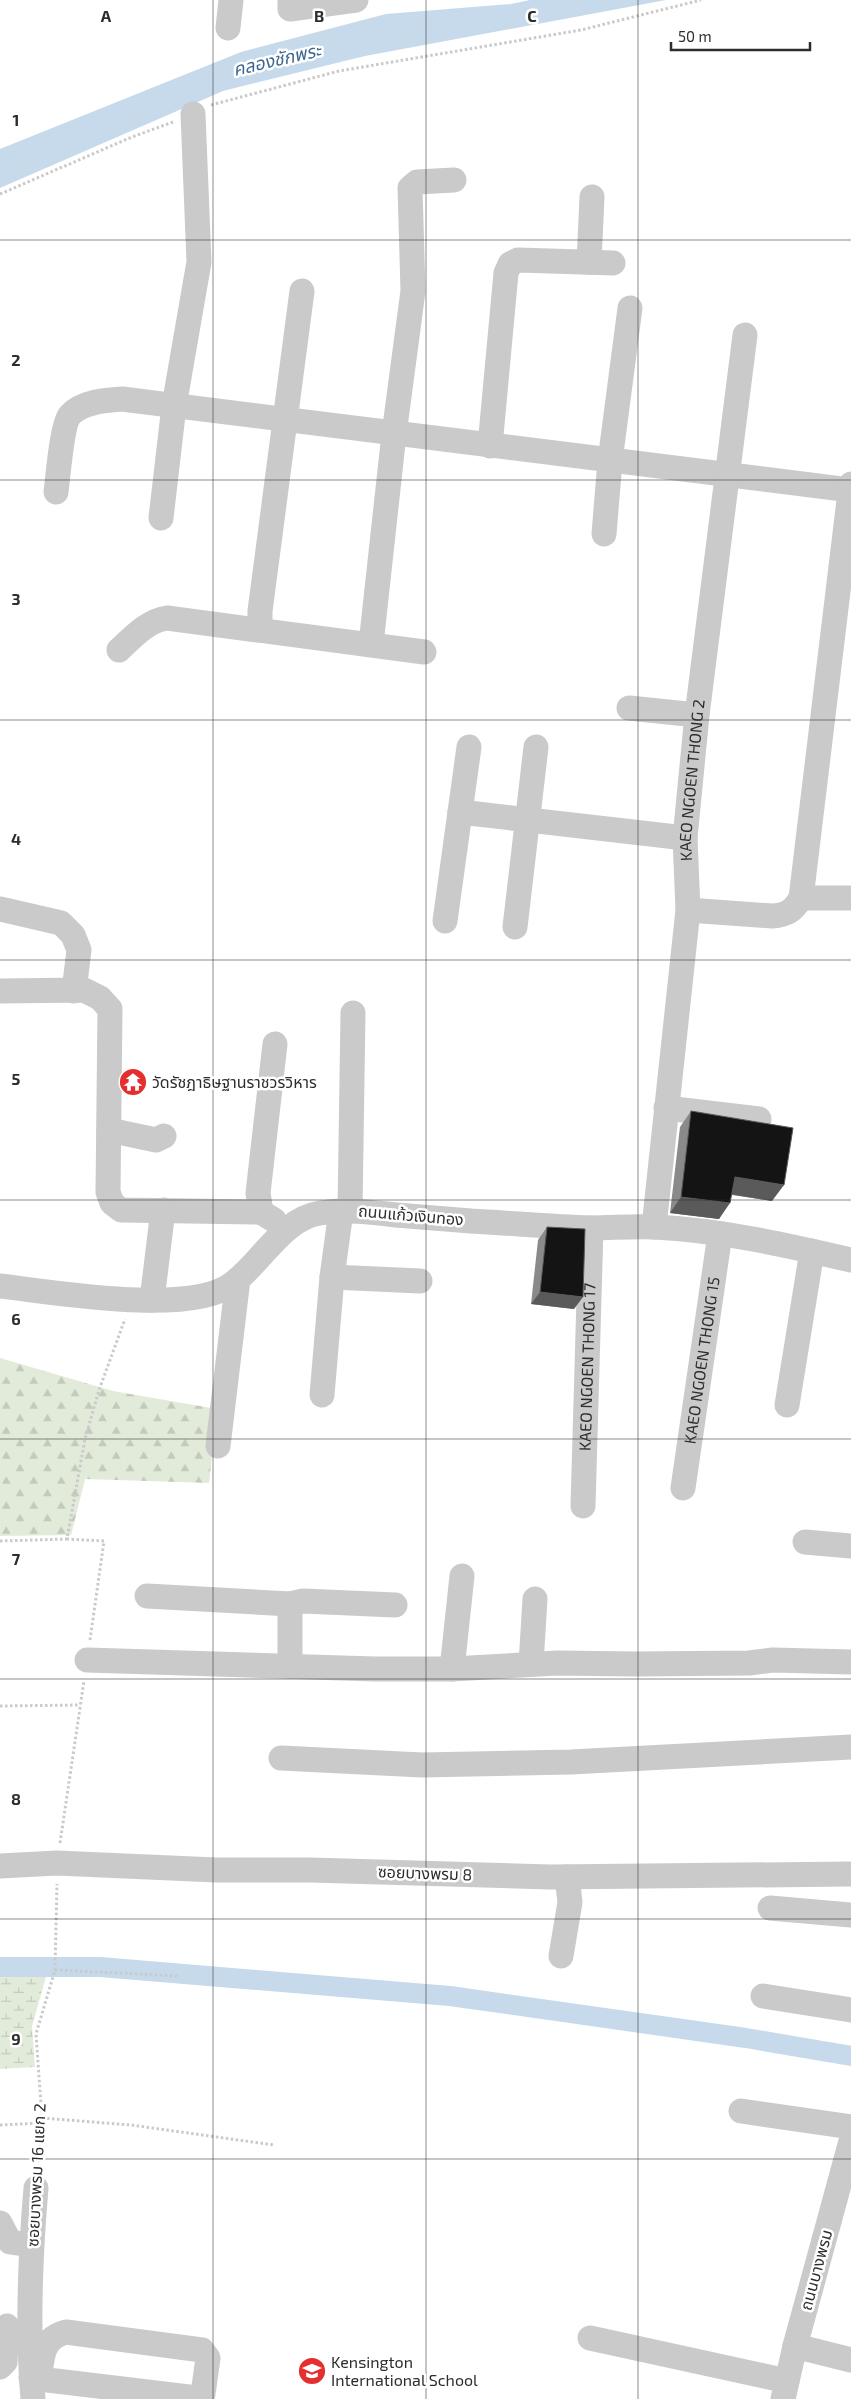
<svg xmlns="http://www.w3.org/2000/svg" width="851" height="2399" viewBox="0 0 851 2399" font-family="'Exo 2','Noto Sans Thai',sans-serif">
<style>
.forest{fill:url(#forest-firs)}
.wetland{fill:url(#wetland-marsh)}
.water{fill:#c6daeb}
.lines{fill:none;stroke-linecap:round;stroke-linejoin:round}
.canal{stroke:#c6daeb;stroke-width:20}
.path{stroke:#cacaca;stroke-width:3;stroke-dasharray:2.5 2.5;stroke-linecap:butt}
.minor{stroke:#cacaca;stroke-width:25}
.wall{fill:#8a8a8a}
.shaded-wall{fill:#5a5a5a}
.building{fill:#141414;stroke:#5a5a5a}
.grid{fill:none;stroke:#2d2d2d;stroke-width:1;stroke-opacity:0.55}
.labels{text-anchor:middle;stroke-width:5;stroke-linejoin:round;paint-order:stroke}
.street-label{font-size:16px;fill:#2d2d2d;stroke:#fff}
.poi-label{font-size:16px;fill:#2d2d2d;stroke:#fff;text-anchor:start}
.water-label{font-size:18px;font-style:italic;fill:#3c688e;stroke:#fff}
.grid-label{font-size:16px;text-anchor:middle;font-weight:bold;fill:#2d2d2d;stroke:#fff;stroke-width:5;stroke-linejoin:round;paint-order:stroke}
</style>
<defs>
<pattern id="forest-firs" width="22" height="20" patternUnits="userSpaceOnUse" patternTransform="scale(1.25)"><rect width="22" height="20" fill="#e2ebda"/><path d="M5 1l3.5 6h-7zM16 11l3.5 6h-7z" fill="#c2cabb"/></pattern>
<pattern id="wetland-marsh" width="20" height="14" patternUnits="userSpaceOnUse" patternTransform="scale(1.25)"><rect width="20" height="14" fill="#e2ebda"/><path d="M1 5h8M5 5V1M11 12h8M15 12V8" fill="none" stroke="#c2cabb"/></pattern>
</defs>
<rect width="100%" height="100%" fill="#fff"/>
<path class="forest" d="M0,1358l113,33 104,18 -8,74 -124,-4 -14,56 -71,1z"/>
<path class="wetland" d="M48,1970l-16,56 3,41 -35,2v-97z"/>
<path class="water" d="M530,0h136l-301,56 -142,35 -223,97v-39l241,-97 145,-38 125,-10z"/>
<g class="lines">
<path class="canal" d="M0,1967h100l350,29 296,42 105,18"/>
<g class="path">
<path d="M211,105l128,-34 242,-41 120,-30"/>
<path d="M0,194l132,-57 41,-15"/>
<path d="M0,1541l67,-2"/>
<path d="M90,1640l14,-99 -37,-2 18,-100 14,-49 26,-71"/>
<path d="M0,1706l80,-1"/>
<path d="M60,1843l24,-162"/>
<path d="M55,1970l125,6"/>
<path d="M42,2118l89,7 143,20"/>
<path d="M0,2125l42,-2"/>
<path d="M38,2167l4,-49 -6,-84 19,-64 2,-86"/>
</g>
<g class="minor">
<path d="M290,0v9l66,-9"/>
<path d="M228,28l3,-28"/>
<path d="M589,262l3,-65"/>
<path d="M490,446l16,-173 4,-9 8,-4 95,3"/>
<path d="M56,492c2,-15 6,-68 14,-77 12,-13 35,-15 52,-16l729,91"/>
<path d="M161,518l13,-112 25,-144 -6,-148"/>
<path d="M604,534l6,-73 20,-153"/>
<path d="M260,630v-19l42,-320"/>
<path d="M371,644l23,-210 19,-143 -3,-103 7,-6 37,-2"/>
<path d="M119,650c14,-13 28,-29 48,-32l257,34"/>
<path d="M629,708l68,7"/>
<path d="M460,812l225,26"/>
<path d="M801,898l50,-414"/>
<path d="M0,909l61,14 12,12 6,15 -5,41"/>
<path d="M688,910l84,6c15,-1 21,-5 29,-18h50"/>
<path d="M445,921l24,-174"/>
<path d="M515,927l21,-180"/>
<path d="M0,991l84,-1 16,8 10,11 -2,183 4,11 9,7 140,2"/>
<path d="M666,1108l93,11"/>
<path d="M109,1130l47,10 8,-4"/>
<path d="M350,1210l3,-197"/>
<path d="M274,1220l-13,-8 -3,-19 17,-149"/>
<path id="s1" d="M654,1227l34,-317 -3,-72 12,-123 48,-380"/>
<path d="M332,1277l88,4"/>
<path d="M0,1286c53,6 190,30 232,-2 30,-22 50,-65 88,-71 26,-4 51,-1 76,2 25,2 50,4 75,6 40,2 80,6 120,7 21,0 42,-2 63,-1 66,3 132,18 197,33"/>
<path d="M152,1300l11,-90"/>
<path d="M322,1395l10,-118 9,-66"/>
<path d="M787,1405l25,-154"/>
<path d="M218,1446l20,-167"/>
<path id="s2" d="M683,1488l37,-254"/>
<path id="s3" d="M583,1506l8,-278"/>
<path d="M805,1542l46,4"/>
<path d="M147,1596l143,8"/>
<path d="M87,1660l288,9h77l105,-6 80,1 112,-1 24,-3 78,2"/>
<path d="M531,1664l4,-65"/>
<path d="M290,1666v-62l13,-3 92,4"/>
<path d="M452,1669l10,-93"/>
<path d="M281,1758l141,7 149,-3 280,-15"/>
<path d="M0,1866l57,-3 159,7h94l240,7 301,-3"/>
<path d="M770,1908l81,7"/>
<path d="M561,1956l9,-54 -3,-25"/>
<path d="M763,1996l88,14"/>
<path d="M741,2111l110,16"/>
<path d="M0,2223l10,19 21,3"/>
<path d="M590,2338l197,43"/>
<path d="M795,2346l56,14"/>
<path d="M0,2367l5,-5 2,-36"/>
<path d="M31,2378l166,20 6,-4 5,-36 -6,-8 -136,-18c-25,7 -23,24 -27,47"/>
<path d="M33,2399c-6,-71 -3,-141 3,-211"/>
<path d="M783,2399l12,-53 56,-205"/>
</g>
</g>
<g class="wall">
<path d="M691,1111l81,90 -40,-6 -13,24 -49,-6 10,-86z"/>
<path d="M547,1227l27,82 -43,-5 7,-64z"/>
</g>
<g class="shaded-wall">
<path d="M735,1177l49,8 -12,16 -49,-8z"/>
<path d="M681,1197l49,6 -11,16 -49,-6z"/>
<path d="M540,1292l43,5 -9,12 -43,-5z"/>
</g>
<g class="building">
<path d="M691,1111l102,17 -9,57 -49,-8 -5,26 -49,-6z"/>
<path d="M547,1227l38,2 -2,68 -43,-5z"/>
</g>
<path class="grid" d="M213,0v2399M426,0v2399M638,0v2399M0,240h851M0,480h851M0,720h851M0,960h851M0,1200h851M0,1439h851M0,1679h851M0,1919h851M0,2159h851"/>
<defs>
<symbol id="temple-disc" viewBox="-11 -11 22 22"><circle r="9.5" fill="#e42f2f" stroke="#fff"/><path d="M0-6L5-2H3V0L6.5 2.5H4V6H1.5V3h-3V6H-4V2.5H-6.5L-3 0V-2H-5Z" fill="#fff"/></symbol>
<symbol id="school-disc" viewBox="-11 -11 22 22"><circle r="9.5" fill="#e42f2f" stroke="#fff"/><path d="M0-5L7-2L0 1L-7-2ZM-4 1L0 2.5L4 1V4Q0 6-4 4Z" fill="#fff"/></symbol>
</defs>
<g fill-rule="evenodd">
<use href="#temple-disc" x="117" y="1066" width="32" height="32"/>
<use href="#school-disc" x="296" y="2355" width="32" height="32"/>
</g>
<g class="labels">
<g class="street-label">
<text dy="6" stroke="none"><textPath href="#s1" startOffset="449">KAEO NGOEN THONG 2</textPath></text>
<text transform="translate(411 1215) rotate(5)" y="6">ถนนแก้วเงินทอง</text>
<text dy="6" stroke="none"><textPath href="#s2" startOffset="129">KAEO NGOEN THONG 15</textPath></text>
<text dy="6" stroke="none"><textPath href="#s3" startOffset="139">KAEO NGOEN THONG 17</textPath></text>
<text transform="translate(425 1873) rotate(2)" y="6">ซอยบางพรม 8</text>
<text transform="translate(36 2175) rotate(-87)" y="6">ซอยบางพรม 16 แยก 2</text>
<text transform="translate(816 2270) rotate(-75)" y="6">ถนนบางพรม</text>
</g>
<g class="poi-label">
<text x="152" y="1088">วัดรัชฎาธิษฐานราชวรวิหาร</text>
<text x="331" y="2368">Kensington<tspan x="331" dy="18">International School</tspan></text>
</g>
<g class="water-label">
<text transform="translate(277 60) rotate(-13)" y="6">คลองชักพระ</text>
</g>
</g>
<g class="grid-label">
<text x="106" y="22">A</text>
<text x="319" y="22">B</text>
<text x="532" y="22">C</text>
<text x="16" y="126">1</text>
<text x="16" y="366">2</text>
<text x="16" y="605">3</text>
<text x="16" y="845">4</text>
<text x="16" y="1085">5</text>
<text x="16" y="1325">6</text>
<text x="16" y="1565">7</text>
<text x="16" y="1805">8</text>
<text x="16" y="2045">9</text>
</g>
<path d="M671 42v8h139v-8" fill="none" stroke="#2d2d2d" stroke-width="2.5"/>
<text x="678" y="42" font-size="15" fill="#2d2d2d" stroke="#ffffff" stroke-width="4" paint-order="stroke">50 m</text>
</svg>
